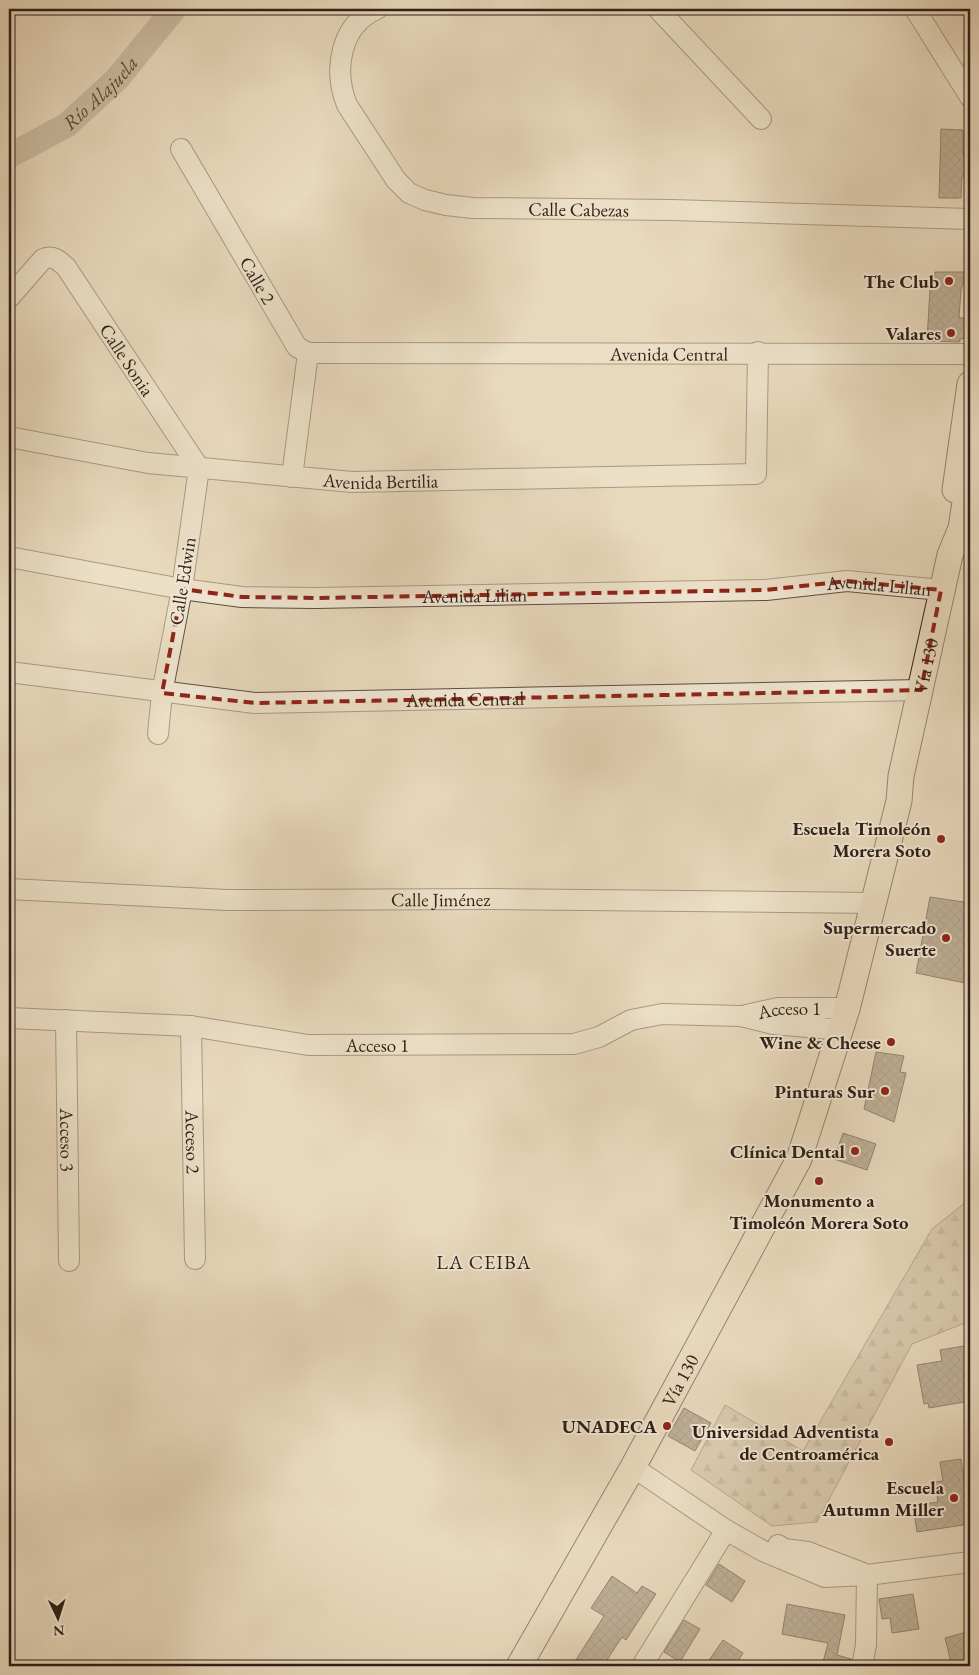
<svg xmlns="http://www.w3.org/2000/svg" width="979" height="1675" viewBox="0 0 979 1675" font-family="'EB Garamond',serif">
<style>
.forest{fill:url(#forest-firs);stroke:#7c6c5c}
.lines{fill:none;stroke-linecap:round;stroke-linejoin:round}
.river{stroke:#a99984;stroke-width:25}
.building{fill:url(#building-cross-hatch);stroke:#2f1f17}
.minor-casing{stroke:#5d4d40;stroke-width:22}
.major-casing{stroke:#2f1f17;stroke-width:27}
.minor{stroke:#f0e6d3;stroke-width:20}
.major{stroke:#e8d8bc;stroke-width:25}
.marked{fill:none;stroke:#8f2418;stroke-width:4;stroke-dasharray:10 6;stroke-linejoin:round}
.poi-dot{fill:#8f2418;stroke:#f0e6d3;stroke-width:2}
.labels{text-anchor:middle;stroke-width:4;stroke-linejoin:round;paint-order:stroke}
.street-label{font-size:19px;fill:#2f1f17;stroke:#f0e6d3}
.poi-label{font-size:19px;font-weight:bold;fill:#2f1f17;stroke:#f0e6d3;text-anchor:end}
.water-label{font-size:20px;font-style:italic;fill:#5a4a3d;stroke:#f0e6d3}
.neighbourhood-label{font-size:20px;letter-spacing:1px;fill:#2f1f17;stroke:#f0e6d3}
</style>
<defs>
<pattern id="forest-firs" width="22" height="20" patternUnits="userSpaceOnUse" patternTransform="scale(1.25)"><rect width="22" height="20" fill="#c9b9a0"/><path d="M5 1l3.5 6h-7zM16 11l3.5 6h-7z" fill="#a49681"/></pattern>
<pattern id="building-cross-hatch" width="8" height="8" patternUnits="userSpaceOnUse" patternTransform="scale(1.25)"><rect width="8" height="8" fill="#8f7f6d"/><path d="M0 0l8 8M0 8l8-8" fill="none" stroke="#756759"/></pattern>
</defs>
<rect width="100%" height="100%" fill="#e8d8bc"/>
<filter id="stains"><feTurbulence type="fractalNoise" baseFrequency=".004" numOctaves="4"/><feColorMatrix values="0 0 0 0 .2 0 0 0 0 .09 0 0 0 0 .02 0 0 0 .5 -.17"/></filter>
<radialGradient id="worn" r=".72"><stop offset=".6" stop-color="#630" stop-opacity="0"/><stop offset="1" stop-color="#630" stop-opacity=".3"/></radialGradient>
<path class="forest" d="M970,1199v122l-58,23 -95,178 -45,4 -81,-56 34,-65 78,46 129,-222z"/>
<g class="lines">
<path class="river" id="s1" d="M9,156l58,-31 50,-46 57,-70"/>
</g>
<g class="building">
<path d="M941,129l22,1v24h5l-1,22h-5l-1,22h-22z"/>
<path d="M935,272h31l-5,18 -2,28h11l-1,20 -9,1v3l-33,-1 3,-52 3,1z"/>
<path d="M930,897l40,6v81l-54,-11z"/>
<path d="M876,1052l28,4 -4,16 6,1 -12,49 -30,-13z"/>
<path d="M843,1133l33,11 -9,26 -33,-11z"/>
<path d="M970,1345v56l-41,7 -1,-5 -4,1 -7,-39 25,-4 -2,-11z"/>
<path d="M684,1408l27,15 -16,28 -27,-15z"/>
<path d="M961,1459l5,34h4v31l-53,8 -4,-26 25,-4 -3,-20 8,-1 -3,-19z"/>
<path d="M719,1564l26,17 -13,21 -26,-17z"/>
<path d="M612,1576l25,17 5,-7 14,8 -30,46 -4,-3 -19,29h-31l32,-50 -13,-8z"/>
<path d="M913,1594l6,35 -27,4 -2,-15 -8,1 -3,-20z"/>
<path d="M787,1604l58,11 -8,40 14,4 -1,7h-28l6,-23 -46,-9z"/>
<path d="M684,1620l16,9 -20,33 -16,-10z"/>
<path d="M970,1631v32l-18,3 -7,-28z"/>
<path d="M723,1640l20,13 -8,13h-30z"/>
</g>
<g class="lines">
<defs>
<g id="minor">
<path id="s2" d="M377,9c-37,16 -44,61 -30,96l49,75 13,13 16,7 21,5 27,3 199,2 298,9"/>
<path d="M658,9l103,110"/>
<path d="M915,9l55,88"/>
<path id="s3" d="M181,149l116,198 11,6 -16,124"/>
<path id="s4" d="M9,298l34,-39c11,-4 15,1 23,8l133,201 -17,121 -20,104 -4,41"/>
<path id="s5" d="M308,353l662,1"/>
<path id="s6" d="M9,437l139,26 204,19 404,-8 2,-122"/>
<path id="s7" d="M9,557l173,32 60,8 73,1 451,-8 81,-9 94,9"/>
<path id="s8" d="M9,672l246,31 666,-13"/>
<path id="s9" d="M9,889l218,11 266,-1 381,4"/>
<path id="s10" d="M746,1015l32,-7h59"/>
<path id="s11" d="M9,1018l182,8 117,19 266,-1 25,-7 32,-17 31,-6 79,2 32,8 59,5"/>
<path id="s12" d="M66,1020l3,241"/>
<path id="s13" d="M191,1026l4,233"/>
<path d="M633,1467l93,63 37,21 62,26 42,-2 103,-13"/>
<path d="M778,1545l6,4 24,3 55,21"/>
<path d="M642,1666l84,-136"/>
<path d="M862,1666l4,-21 1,-70"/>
</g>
<g id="major">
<path d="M955,490l15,-106"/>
<path id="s14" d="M519,1666l114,-199 166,-308 48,-150 52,-208 2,-25 49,-221 11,-27 9,-57"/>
</g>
</defs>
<use href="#minor" class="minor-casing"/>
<use href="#major" class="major-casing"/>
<use href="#minor" class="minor"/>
<use href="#major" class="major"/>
</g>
<path d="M0 0H979V1675H0ZM847,581l94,9 -20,100 -666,13 -93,-10 20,-104 60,8 73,1 451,-8z" fill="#e8d8bc" fill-opacity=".55" fill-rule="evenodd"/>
<path class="marked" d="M847,581l94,9 -20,100 -666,13 -93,-10 20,-104 60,8 73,1 451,-8z"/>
<g class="poi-dot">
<circle cx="949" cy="281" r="5"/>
<circle cx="951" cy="333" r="5"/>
<circle cx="941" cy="839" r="5"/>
<circle cx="946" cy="938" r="5"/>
<circle cx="891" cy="1042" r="5"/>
<circle cx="885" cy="1091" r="5"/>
<circle cx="855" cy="1151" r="5"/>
<circle cx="819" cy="1181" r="5"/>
<circle cx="667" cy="1426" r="5"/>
<circle cx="889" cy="1442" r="5"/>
<circle cx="954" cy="1498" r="5"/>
</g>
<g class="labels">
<g class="street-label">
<text dy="7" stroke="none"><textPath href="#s2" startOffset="391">Calle Cabezas</textPath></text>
<text dy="7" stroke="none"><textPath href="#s3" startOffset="152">Calle 2</textPath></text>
<text dy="7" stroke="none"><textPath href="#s5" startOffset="361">Avenida Central</textPath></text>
<text dy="7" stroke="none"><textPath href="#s4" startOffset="189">Calle Sonia</textPath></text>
<text dy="7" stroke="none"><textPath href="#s6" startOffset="375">Avenida Bertilia</textPath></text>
<text transform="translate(182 581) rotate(-81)" y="7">Calle Edwin</text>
<text dy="7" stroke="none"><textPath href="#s7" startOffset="874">Avenida Lilian</textPath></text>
<text dy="7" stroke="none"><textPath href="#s7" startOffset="469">Avenida Lilian</textPath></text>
<text dy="7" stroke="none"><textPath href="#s14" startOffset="1089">Vía 130</textPath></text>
<text dy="7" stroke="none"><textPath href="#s8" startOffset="458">Avenida Central</textPath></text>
<text dy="7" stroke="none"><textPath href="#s9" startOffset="432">Calle Jiménez</textPath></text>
<text dy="7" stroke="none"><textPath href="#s10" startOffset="44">Acceso 1</textPath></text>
<text dy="7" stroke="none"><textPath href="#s11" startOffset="370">Acceso 1</textPath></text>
<text dy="7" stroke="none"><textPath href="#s12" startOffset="120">Acceso 3</textPath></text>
<text dy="7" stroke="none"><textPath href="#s13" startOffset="116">Acceso 2</textPath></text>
<text dy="7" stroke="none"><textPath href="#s14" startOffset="328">Vía 130</textPath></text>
</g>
<g class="poi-label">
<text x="939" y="288">The Club</text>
<text x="941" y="340">Valares</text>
<text x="931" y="835">Escuela Timoleón<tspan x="931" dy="22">Morera Soto</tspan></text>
<text x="936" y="934">Supermercado<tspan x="936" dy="22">Suerte</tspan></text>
<text x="881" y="1049">Wine &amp; Cheese</text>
<text x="875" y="1098">Pinturas Sur</text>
<text x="845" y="1158">Clínica Dental</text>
<text x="819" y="1207" text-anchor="middle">Monumento a<tspan x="819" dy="22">Timoleón Morera Soto</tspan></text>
<text x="657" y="1433">UNADECA</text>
<text x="879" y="1438">Universidad Adventista<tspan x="879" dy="22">de Centroamérica</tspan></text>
<text x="944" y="1494">Escuela<tspan x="944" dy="22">Autumn Miller</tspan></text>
</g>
<g class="water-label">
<text dy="7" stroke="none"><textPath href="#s1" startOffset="112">Río Alajuela</textPath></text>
</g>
<g class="neighbourhood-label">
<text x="484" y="1269">LA CEIBA</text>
</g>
</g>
<rect width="979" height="1675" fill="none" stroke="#e8d8bc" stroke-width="30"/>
<rect x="10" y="10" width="959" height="1655" fill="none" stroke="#2f1f17" stroke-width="2.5"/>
<rect x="15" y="15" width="949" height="1645" fill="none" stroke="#2f1f17"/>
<g transform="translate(58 1618) rotate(176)" stroke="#f0e6d3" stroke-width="4" paint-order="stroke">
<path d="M0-4L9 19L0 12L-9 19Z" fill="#2f1f17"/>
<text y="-8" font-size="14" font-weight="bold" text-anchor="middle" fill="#2f1f17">N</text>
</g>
<rect width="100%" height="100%" filter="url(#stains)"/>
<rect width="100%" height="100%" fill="url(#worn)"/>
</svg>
